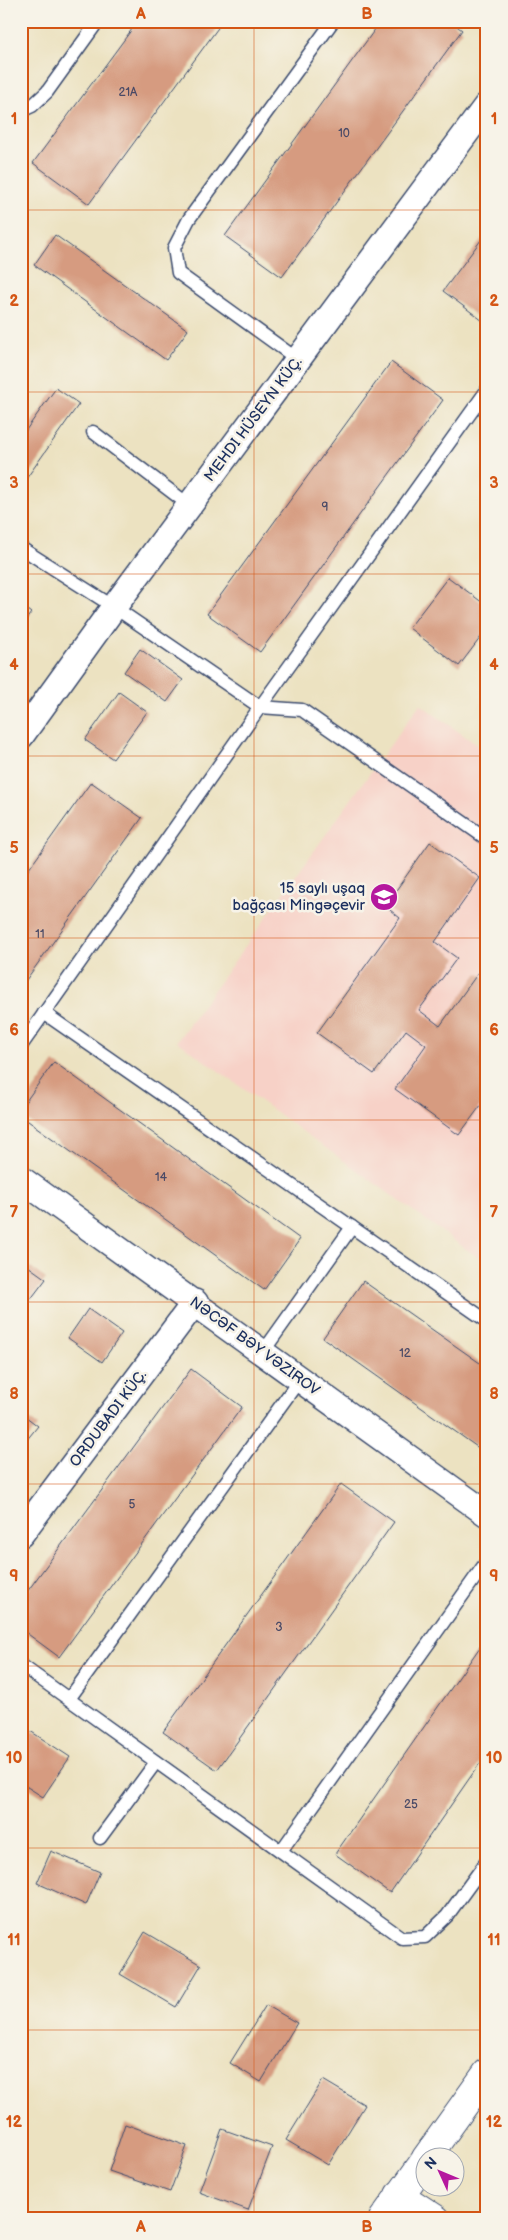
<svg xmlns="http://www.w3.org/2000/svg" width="508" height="2240" viewBox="0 0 508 2240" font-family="'Balsamiq Sans',sans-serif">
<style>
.built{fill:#f7d1c7}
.building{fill:#d69b80}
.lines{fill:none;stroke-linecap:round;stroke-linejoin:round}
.lane-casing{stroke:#3a4a6d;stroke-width:15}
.street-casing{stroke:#3a4a6d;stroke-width:28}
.secondary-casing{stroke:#3a4a6d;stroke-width:30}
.lane{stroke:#fff;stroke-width:12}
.street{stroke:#fff;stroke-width:25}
.secondary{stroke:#fff;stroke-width:28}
.grid{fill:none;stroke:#d45514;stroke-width:1;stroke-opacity:0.55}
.labels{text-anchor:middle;stroke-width:5;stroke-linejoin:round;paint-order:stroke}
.number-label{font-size:12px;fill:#4a4a66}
.street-label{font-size:15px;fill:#1b2f5e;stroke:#f7f3e8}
.poi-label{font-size:15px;fill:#1b2f5e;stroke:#f7f3e8;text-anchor:end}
.neatline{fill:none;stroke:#d45514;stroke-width:2}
.grid-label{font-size:16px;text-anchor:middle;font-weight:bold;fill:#d45514}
</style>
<rect width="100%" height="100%" fill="#f7f3e8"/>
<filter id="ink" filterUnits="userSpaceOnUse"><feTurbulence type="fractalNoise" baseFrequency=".02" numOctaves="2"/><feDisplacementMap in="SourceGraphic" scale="10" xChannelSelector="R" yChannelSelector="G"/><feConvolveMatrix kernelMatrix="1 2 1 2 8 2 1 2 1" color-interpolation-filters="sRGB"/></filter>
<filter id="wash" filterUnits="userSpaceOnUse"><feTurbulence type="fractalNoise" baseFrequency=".0096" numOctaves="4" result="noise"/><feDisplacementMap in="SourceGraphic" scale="20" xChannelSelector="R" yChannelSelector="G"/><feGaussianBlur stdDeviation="1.12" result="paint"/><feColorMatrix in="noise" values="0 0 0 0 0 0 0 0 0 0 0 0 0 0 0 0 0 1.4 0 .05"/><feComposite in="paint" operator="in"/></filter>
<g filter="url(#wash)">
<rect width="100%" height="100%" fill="#ece2c1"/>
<path class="built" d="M420,704l67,48v512l-310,-223z"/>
<g id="blocks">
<g class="building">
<path d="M138,21h85l-134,183 -56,-41z"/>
<path d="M381,21h69l12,9 -180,247 -57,-41z"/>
<path d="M487,232v92l-44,-33z"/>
<path d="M55,235l133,95 -22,30 -132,-95z"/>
<path d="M391,362l52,38 -183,252 -53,-38z"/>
<path d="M56,388l23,16 -58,82v-49z"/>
<path d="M448,577l39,29v23l-28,37 -50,-38z"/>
<path d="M21,605l10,8 -10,13z"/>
<path d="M140,649l43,31 -16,22 -43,-30z"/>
<path d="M119,692l28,20 -34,47 -28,-19z"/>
<path d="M91,782l51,36 -121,169v-107z"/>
<path d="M430,842l50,36 -45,64 22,16 -38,52 21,16 38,-53 9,6v118l-28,38 -64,-46 31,-44 -20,-15 -32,44 -57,-41 83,-115 -15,-12z"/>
<path d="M54,1062l246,177 -36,51 -243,-174v-8z"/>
<path d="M21,1261l25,18 -25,33z"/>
<path d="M363,1281l124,87v86l-164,-116z"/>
<path d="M88,1309l34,24 -20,29 -34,-24z"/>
<path d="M191,1369l51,38 -183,250 -38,-28v-29z"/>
<path d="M21,1413l17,13 -17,21z"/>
<path d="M341,1484l53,38 -177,248 -54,-38z"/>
<path d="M487,1637v116l-97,140 -55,-39z"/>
<path d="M21,1725l49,32 -27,40 -22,-14z"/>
<path d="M51,1851l49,21 -14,33 -49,-22z"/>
<path d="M145,1932l56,33 -25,42 -56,-33z"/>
<path d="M266,2005l31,18 -36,59 -31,-19z"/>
<path d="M323,2080l42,25 -37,60 -42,-25z"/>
<path d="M125,2124l62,22 -17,46 -61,-21z"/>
<path d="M222,2129l50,18 -24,63 -49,-18z"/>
</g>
</g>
</g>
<g filter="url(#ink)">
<use href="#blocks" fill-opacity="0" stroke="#3a4a6d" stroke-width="1"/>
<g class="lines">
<defs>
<g id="lane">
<path d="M21,111l11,-5 15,-14 51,-71"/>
<path d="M297,359l-119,-86 -4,-25 15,-29 144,-198"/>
<path d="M93,432l96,73"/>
<path d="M21,548l93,59 146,100 42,3 185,129"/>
<path d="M44,1013l443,308"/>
<path d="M21,1046l239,-339 227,-317"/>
<path d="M263,1352l89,-125"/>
<path d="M21,1665l381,273 23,-1 22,-21 40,-55"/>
<path d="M69,1699l231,-320"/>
<path d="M100,1838l56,-76"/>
<path d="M281,1851l206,-290"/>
</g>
<g id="street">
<path d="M21,736l93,-129 373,-502"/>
<path d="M21,1179l466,335"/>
<path d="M21,1534l174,-232"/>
</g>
<g id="secondary">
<path d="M426,2158l61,-85"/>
<path d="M399,2195l37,24"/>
<path d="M383,2219l43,-60"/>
</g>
</defs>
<use href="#lane" class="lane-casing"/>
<use href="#street" class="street-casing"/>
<use href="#secondary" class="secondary-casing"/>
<use href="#lane" class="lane"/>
<use href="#street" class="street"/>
<use href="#secondary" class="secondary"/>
</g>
</g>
<path class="grid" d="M254,21v2198M21,210h466M21,392h466M21,574h466M21,756h466M21,938h466M21,1120h466M21,1302h466M21,1484h466M21,1666h466M21,1848h466M21,2030h466"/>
<defs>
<symbol id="school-disc" viewBox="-11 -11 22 22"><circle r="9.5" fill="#b5179e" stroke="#f7f3e8"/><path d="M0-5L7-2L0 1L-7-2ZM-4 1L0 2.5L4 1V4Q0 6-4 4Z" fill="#fff"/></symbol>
</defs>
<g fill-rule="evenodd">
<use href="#school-disc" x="368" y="881" width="32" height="32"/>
</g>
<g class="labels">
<g class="number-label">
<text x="128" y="96">21A</text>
<text x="344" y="137">10</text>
<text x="325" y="511">9</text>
<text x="40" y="938">11</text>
<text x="161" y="1181">14</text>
<text x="405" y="1357">12</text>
<text x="132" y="1508">5</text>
<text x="279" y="1631">3</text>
<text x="411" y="1808">25</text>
</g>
<g class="street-label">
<text transform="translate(253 419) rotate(-53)" y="5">MEHDI HÜSEYN KÜÇ.</text>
<text transform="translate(255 1346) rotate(36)" y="5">NƏCƏF BƏY VƏZIROV</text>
<text transform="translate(108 1418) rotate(-53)" y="5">ORDUBADI KÜÇ.</text>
</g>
<g class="poi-label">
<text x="365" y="893">15 saylı uşaq<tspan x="365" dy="17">bağçası Mingəçevir</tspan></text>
</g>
</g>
<rect width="508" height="2240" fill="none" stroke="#f7f3e8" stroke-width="55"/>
<g transform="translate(440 2172) rotate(314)"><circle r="24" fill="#f7f3e8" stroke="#9fa5b1"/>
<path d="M0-4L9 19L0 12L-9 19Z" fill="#b5179e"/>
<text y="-8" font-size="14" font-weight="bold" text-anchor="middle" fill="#1b2f5e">N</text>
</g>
<rect x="28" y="28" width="452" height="2184" class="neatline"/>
<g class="grid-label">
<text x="141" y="19">A</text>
<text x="367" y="19">B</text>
<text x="14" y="124">1</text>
<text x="494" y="124">1</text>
<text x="14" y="306">2</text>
<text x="494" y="306">2</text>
<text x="14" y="488">3</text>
<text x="494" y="488">3</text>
<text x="14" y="670">4</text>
<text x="494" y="670">4</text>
<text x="14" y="853">5</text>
<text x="494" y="853">5</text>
<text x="14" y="1035">6</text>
<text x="494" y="1035">6</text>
<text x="14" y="1217">7</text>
<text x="494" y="1217">7</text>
<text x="14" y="1399">8</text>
<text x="494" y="1399">8</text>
<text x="14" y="1581">9</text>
<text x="494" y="1581">9</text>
<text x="14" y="1763">10</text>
<text x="494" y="1763">10</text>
<text x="14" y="1945">11</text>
<text x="494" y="1945">11</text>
<text x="14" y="2127">12</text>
<text x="494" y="2127">12</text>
<text x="141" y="2232">A</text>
<text x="367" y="2232">B</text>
</g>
</svg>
